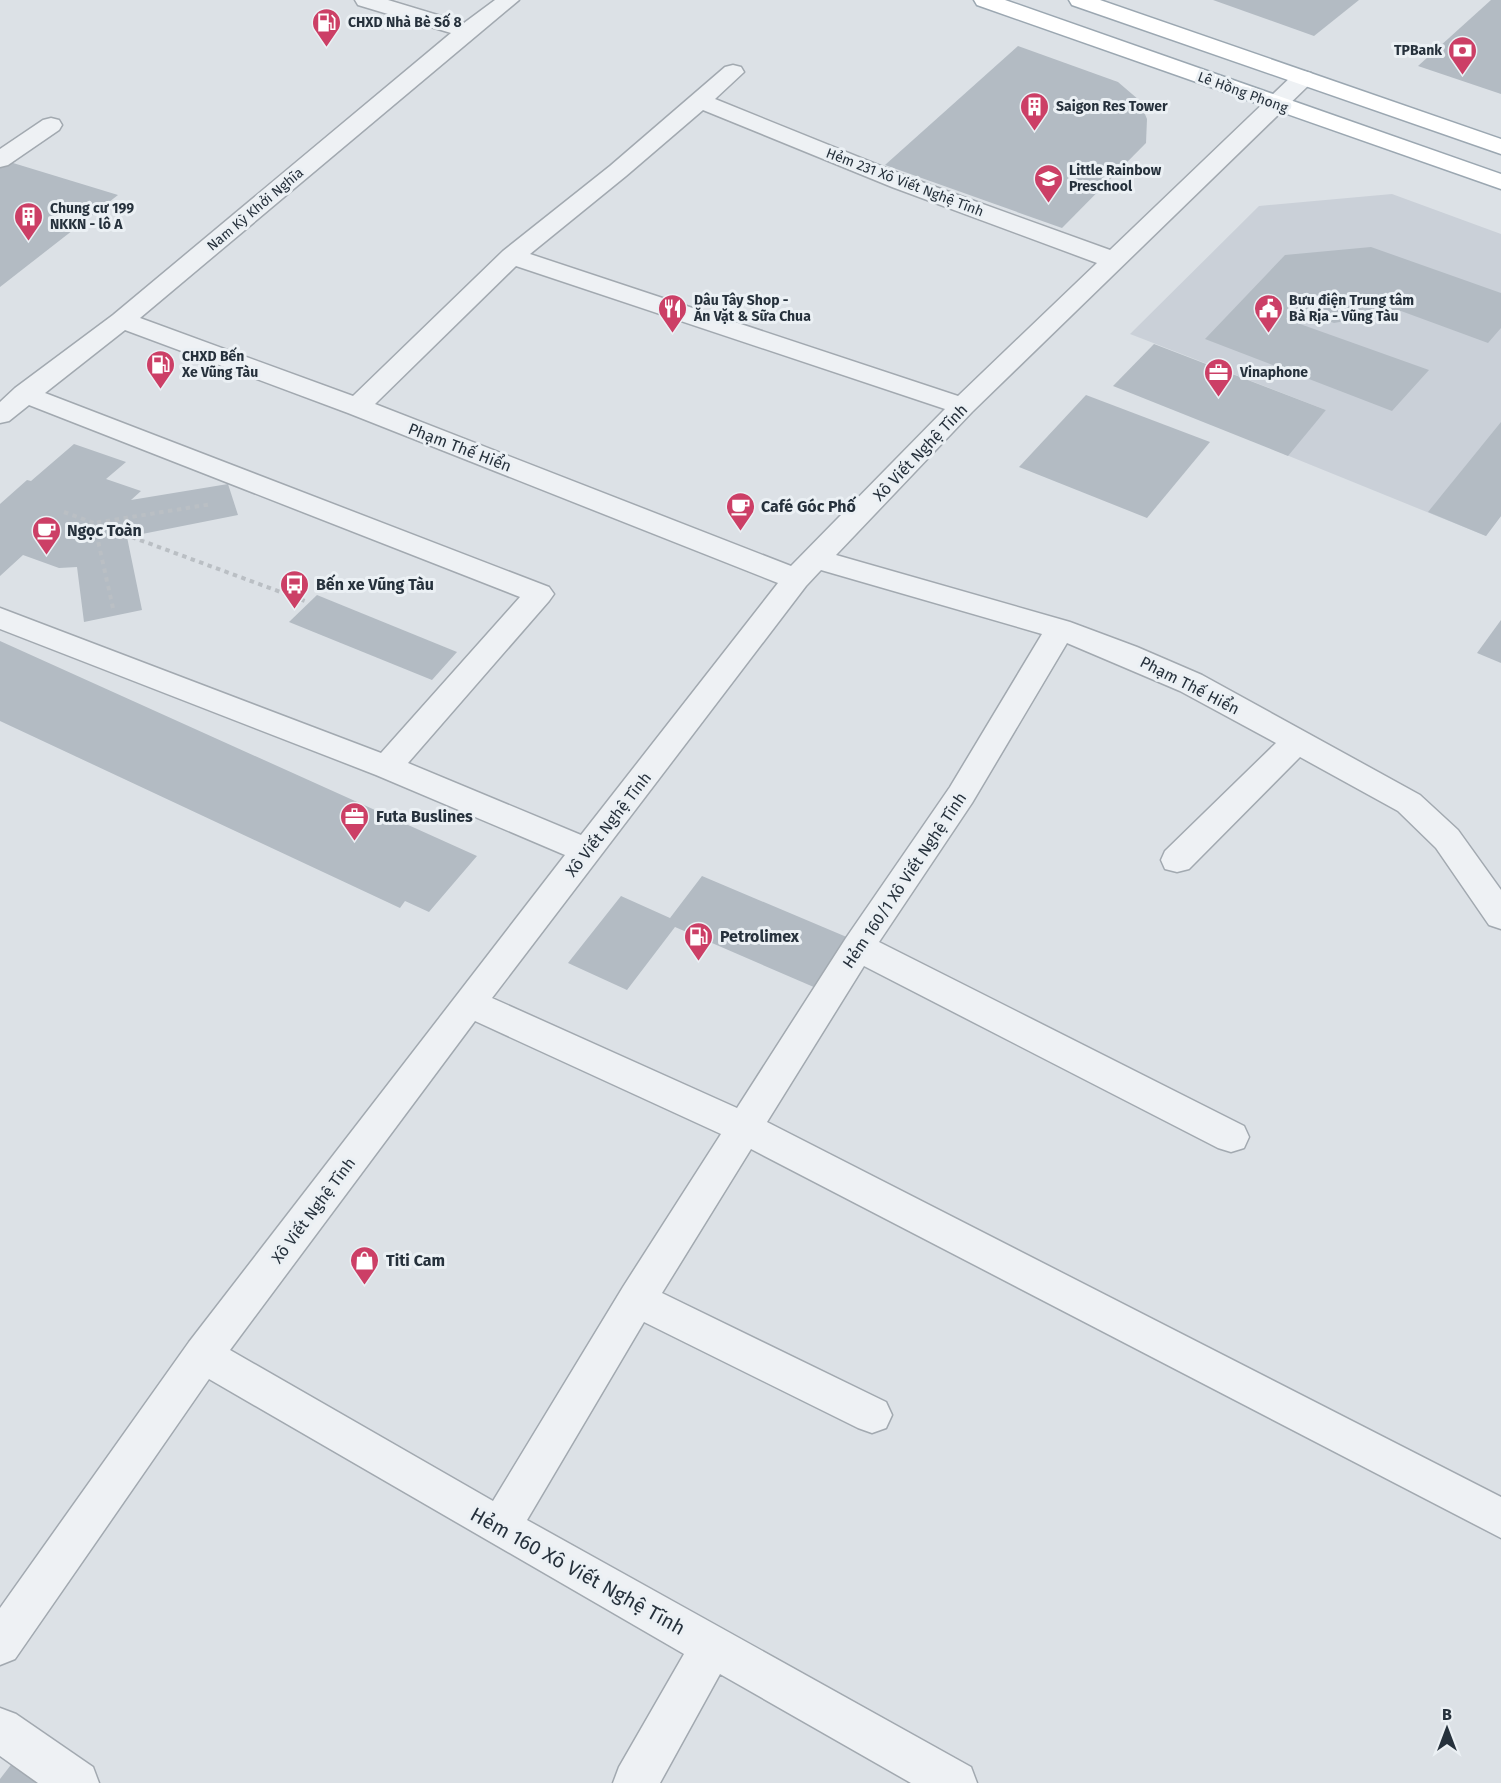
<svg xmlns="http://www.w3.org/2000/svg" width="1501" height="1783" viewBox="0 0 1501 1783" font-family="'Fira Sans',sans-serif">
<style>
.built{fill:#cad0d8}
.building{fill:#b3bbc3}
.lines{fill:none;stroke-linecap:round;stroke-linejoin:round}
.minor-casing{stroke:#a2a9b0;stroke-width:3}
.major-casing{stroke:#9ba7b1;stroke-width:3}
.path{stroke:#babfc4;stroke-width:4;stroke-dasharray:4.5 4.5;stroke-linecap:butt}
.minor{fill:#eef1f4;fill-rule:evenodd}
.major{fill:#fff;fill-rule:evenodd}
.labels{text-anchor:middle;stroke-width:6;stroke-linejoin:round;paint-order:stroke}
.far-poi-label{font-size:14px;font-weight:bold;fill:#26313c;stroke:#ebf0f4;text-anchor:start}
.far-street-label{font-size:14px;fill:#26313c;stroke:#ebf0f4}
.street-label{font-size:16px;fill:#26313c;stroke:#ebf0f4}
.poi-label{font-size:16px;font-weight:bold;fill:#26313c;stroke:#ebf0f4;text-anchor:start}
.near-street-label{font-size:20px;fill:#26313c;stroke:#ebf0f4}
</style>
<rect width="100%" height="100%" fill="#dce1e6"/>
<path class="built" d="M1392,194l109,40v282l-15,20 -202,-82 42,-44 -196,-76 129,-128z"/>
<g class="building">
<path d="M1213,0h146l-45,36z"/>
<path d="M1491,0h10v94l-83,-28z"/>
<path d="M1018,46l100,36 21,18 8,19 -1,24 -84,85 -177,-63z"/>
<path d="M0,159l118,36 -118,92z"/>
<path d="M1371,247l130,46v35l-13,15 -87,-32 -67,12 -38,-14 -10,10 143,51 -37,41 -187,-72 80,-84z"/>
<path d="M1154,344l172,66 -38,46 -175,-70z"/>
<path d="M1086,395l124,47 -63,76 -128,-51z"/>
<path d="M1501,422v94l-15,20 -58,-24z"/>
<path d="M74,444l52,18 -20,17 35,12 -10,9 97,-16 10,31 -111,22 15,73 -58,12 -7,-55 -18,1 -36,-13 -23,21v-72l27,-24 4,1z"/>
<path d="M317,595l140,57 -25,28 -143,-58z"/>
<path d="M1501,620v43l-24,-10z"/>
<path d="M0,641l477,215 -48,56 -24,-11 -5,7 -400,-187z"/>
<path d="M702,876l147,62 -33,50 -141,-61 -48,63 -59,-27 53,-67 49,22z"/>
<path d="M17,1757l37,26h-54v-4z"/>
</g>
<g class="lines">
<defs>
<g id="minor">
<path d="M355,0h33l76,23 31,-23h24l-379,318 213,78 150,-145 107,-85 115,-99 8,-2 8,2 3,5 -29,27 193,78 202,73 185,-177 8,-2 8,2 3,5 -3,5 -339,329 -136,143 234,67 67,25 65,28 218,120 38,35 43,60v39l-12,-4 -53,-77 -38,-37 -98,-54 -111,112 -12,3 -12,-3 -4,-9 4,-9 111,-108 -96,-52 -113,-48 -95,160 -93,139 365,184 5,11 -5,11 -13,4 -13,-4 -354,-182 -97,156 734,375v41l-750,-389 -89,144 224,109 6,13 -6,13 -14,5 -14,-5 -214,-106 -117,198 444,247 6,16h-66l-191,-109 -60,109h-47l6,-16 65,-113 -475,-275 -194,280 -15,6v-57l189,-266 376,-487 -189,-80 -376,-146v-21l381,145 139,-156 -491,-192 -20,16 -9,2v-21l15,-14 98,-73 338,-282 -93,-28zM703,110l189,77 205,76 -139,133 -428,-142 96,-78zM516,266l429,143 -154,157 -416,-162zM125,330l223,83 430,170 -197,252 -173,-72 141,-162 5,-7 -5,-7 -504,-194zM821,570l221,64 -92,153 -104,151 -109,170 -245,-110 314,-412zM475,1021l246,113 -98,153 -130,214 -263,-151z"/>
<path d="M51,118l8,2 3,5 -3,5 -51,35 -8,2v-18l43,-29z"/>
<path d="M0,1708l16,6 77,53 6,16h-61l-38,-27z"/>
</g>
<g id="major">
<path d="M974,0h31l496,174v15l-524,-184z"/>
<path d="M1069,0h31l401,139v15l-429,-149z"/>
</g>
</defs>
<use href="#minor" class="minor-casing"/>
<use href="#major" class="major-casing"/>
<g class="path">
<path d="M64,512l241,89"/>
<path d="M113,608l-19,-85 118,-19"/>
</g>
<use href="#minor" class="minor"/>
<use href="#major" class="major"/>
</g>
<defs>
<symbol id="fuel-pin" viewBox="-11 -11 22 30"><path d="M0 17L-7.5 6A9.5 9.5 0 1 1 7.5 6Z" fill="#cc3f66" stroke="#ebf0f4"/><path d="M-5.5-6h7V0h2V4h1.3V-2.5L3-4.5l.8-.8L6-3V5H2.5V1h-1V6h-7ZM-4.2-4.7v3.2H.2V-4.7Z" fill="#fff"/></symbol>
<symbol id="bank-pin" viewBox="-11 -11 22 30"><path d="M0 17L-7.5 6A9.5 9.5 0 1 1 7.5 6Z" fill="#cc3f66" stroke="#ebf0f4"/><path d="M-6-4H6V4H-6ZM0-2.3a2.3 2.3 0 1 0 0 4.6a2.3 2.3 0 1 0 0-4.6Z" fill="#fff"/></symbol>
<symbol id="building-pin" viewBox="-11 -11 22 30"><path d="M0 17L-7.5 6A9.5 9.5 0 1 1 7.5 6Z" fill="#cc3f66" stroke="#ebf0f4"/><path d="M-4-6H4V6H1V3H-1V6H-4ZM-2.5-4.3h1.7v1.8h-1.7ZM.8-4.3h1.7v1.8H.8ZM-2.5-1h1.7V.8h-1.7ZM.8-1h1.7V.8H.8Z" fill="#fff"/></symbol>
<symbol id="school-pin" viewBox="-11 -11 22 30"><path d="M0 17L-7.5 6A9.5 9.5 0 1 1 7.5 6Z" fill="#cc3f66" stroke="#ebf0f4"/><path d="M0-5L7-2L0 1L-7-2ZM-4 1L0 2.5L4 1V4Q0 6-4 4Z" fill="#fff"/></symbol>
<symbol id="restaurant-pin" viewBox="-11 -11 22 30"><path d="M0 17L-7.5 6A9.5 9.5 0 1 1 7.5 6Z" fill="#cc3f66" stroke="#ebf0f4"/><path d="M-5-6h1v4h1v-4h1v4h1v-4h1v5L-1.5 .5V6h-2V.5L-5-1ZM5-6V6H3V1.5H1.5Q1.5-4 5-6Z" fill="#fff"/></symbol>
<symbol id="civic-pin" viewBox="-11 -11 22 30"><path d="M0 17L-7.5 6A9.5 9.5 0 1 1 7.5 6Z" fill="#cc3f66" stroke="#ebf0f4"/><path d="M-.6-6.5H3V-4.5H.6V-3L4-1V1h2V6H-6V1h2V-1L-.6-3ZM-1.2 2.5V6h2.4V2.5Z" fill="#fff"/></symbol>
<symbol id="office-pin" viewBox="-11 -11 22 30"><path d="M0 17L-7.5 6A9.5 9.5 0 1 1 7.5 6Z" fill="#cc3f66" stroke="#ebf0f4"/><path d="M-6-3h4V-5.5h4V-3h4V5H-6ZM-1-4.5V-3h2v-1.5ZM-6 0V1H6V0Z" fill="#fff"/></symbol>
<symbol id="cafe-pin" viewBox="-11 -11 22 30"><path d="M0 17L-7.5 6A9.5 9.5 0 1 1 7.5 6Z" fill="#cc3f66" stroke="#ebf0f4"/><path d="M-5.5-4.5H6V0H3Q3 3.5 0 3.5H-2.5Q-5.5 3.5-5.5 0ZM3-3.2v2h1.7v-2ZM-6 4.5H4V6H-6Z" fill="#fff"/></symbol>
<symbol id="bus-pin" viewBox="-11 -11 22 30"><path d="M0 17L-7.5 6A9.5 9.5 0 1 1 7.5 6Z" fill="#cc3f66" stroke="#ebf0f4"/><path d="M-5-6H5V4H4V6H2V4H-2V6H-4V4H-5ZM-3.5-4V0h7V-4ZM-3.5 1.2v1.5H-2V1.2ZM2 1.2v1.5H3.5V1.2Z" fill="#fff"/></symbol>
<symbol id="shop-pin" viewBox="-11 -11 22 30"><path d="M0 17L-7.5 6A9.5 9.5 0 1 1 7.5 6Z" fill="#cc3f66" stroke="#ebf0f4"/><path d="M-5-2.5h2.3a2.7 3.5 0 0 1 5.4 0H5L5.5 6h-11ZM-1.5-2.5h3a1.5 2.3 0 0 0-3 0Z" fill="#fff"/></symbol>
</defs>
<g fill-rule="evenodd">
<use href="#fuel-pin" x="310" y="6" width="33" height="45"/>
<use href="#bank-pin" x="1446" y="34" width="33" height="45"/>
<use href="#building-pin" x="1018" y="90" width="33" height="45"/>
<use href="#school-pin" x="1032" y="162" width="33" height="45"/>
<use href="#building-pin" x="12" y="200" width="33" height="45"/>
<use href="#restaurant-pin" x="656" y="292" width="33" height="45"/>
<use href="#civic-pin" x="1252" y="292" width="33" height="45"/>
<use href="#fuel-pin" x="144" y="348" width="33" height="45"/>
<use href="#office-pin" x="1202" y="356" width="33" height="45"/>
<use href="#cafe-pin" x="724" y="490" width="33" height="45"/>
<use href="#cafe-pin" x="30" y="514" width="33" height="45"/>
<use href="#bus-pin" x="278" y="568" width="33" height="45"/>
<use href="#office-pin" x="338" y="800" width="33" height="45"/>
<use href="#fuel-pin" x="682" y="920" width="33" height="45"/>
<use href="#shop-pin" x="348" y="1244" width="33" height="45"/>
</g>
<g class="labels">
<g class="far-poi-label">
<text x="348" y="27">CHXD Nhà Bè Số 8</text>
<text x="1442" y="55" text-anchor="end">TPBank</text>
<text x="1056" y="111">Saigon Res Tower</text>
<text x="1069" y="175">Little Rainbow<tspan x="1069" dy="16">Preschool</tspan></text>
<text x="50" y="213">Chung cư 199<tspan x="50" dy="16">NKKN - lô A</tspan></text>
<text x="694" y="305">Dâu Tây Shop -<tspan x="694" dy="16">Ăn Vặt &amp; Sữa Chua</tspan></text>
<text x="1289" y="305">Bưu điện Trung tâm<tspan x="1289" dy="16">Bà Rịa - Vũng Tàu</tspan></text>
<text x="182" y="361">CHXD Bến<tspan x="182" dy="16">Xe Vũng Tàu</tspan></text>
<text x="1240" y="377">Vinaphone</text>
</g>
<g class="far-street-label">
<text transform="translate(1243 92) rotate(20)" y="5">Lê Hồng Phong</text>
<text transform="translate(905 182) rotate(21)" y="5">Hẻm 231 Xô Viết Nghệ Tĩnh</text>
<text transform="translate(255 209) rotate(-40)" y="5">Nam Kỳ Khởi Nghĩa</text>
</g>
<g class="street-label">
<text transform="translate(460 447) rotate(21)" y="6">Phạm Thế Hiển</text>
<text transform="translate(920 452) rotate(-46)" y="6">Xô Viết Nghệ Tĩnh</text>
<text transform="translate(1190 685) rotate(27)" y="6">Phạm Thế Hiển</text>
<text transform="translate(608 824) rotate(-52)" y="6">Xô Viết Nghệ Tĩnh</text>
<text transform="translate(904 880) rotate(-56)" y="6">Hẻm 160/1 Xô Viết Nghệ Tĩnh</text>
<text transform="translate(313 1210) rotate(-53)" y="6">Xô Viết Nghệ Tĩnh</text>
</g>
<g class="poi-label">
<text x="761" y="512">Café Góc Phố</text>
<text x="67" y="536">Ngọc Toàn</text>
<text x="316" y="590">Bến xe Vũng Tàu</text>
<text x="376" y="822">Futa Buslines</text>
<text x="720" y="942">Petrolimex</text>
<text x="386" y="1266">Titi Cam</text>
</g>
<g class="near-street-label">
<text transform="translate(578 1571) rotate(29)" y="7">Hẻm 160 Xô Viết Nghệ Tĩnh</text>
</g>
</g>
<g transform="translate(1447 1729)" stroke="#ebf0f4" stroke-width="4.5" paint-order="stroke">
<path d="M0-4.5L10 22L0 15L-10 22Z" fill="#26313c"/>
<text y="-9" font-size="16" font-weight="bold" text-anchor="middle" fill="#26313c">B</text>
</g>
</svg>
